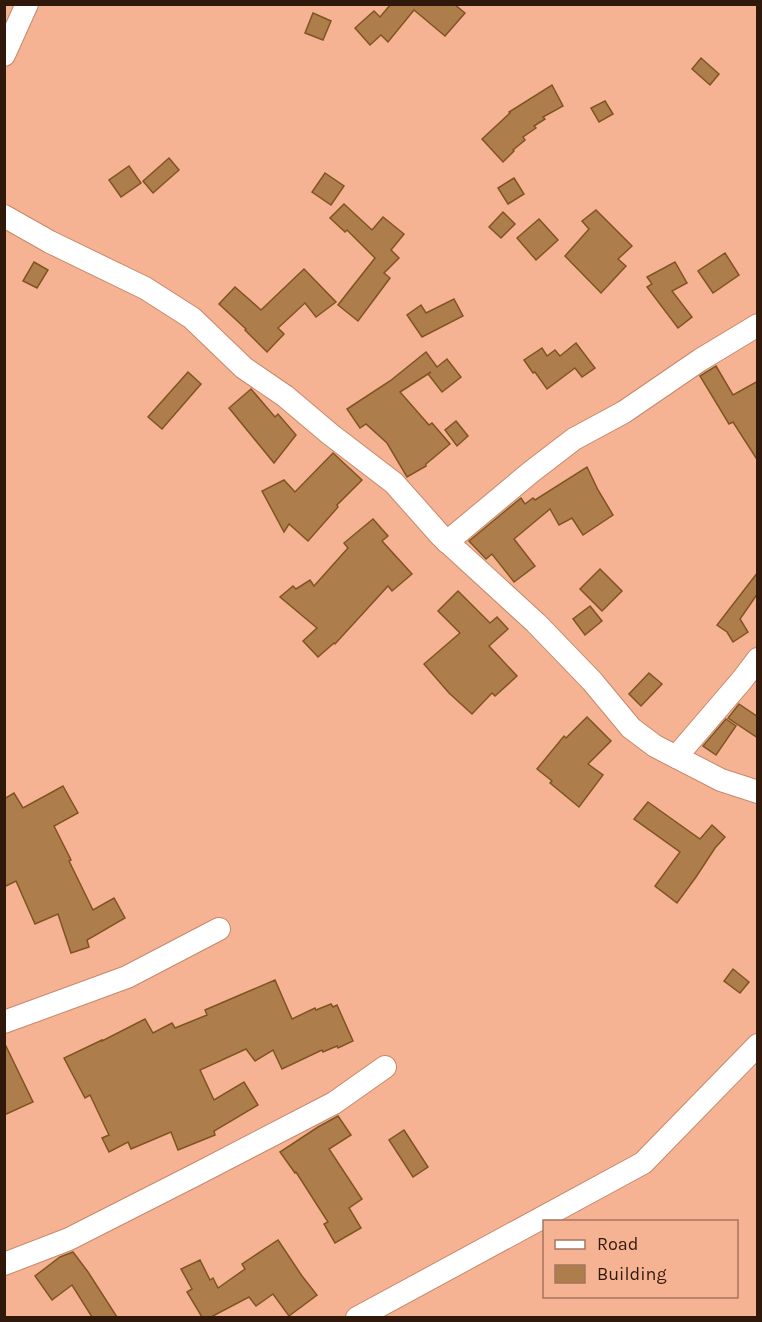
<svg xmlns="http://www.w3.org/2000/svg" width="762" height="1322" viewBox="0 0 762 1322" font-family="Karla,sans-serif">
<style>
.building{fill:#ad7e4c;stroke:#805421;stroke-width:1.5}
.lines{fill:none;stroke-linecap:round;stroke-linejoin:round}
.minor-casing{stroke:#c7886a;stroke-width:24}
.minor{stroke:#fff;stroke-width:22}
</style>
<rect width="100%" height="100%" fill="#f5b393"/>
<g class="building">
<path d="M391,4h63l11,9 -20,23 -31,-26 -26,32 -7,-7 -11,10 -15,-17 19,-17 6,6z"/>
<path d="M313,13l18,8 -8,19 -18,-7z"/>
<path d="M701,58l18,16 -9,11 -18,-16z"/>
<path d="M552,85l11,21 -20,11 2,2 -11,7 2,2 -13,9 2,3 -12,10 1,1 -11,11 -21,-23 28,-26 -1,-1z"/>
<path d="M605,101l8,13 -14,8 -8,-14z"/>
<path d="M169,158l10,12 -26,23 -10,-12z"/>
<path d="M129,166l12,17 -20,14 -12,-17z"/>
<path d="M325,173l19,13 -13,19 -19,-13z"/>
<path d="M514,178l10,16 -16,10 -10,-16z"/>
<path d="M344,204l28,26 11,-13 21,17 -13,16 8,8 -15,15 6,5 -32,43 -20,-16 37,-47 -28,-28 -2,2 -15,-14z"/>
<path d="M596,210l36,36 -14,13 8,7 -25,27 -36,-37 24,-27 -7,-8z"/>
<path d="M503,212l12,12 -14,14 -12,-11z"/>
<path d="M539,219l19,21 -22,20 -19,-22z"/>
<path d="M725,253l14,22 -26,18 -15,-22z"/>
<path d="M34,262l14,8 -11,18 -14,-7z"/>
<path d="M675,262l12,21 -15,8 20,26 -14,11 -31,-41 5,-3 -5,-7z"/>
<path d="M304,269l32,33 -20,15 -11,-14 -27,25 6,6 -17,18 -22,-22 1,-1 -27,-25 16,-17 26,23z"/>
<path d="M454,299l9,17 -41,21 -15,-22 14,-10 5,8z"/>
<path d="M576,343l19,25 -13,9 -7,-9 -28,21 -12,-17 -2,1 -9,-13 18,-12 5,8 8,-6 5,6z"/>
<path d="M426,352l11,15 10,-8 14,18 -19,15 -14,-18 3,-2 -31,20 29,33 3,-2 18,21 -24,20v2l-19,11 -20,-34 -21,-19 -6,4 -13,-19 43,-28z"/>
<path d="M716,366l17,29 25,-14v80l-25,-39 -4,2 -29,-48z"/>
<path d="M188,372l13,12 -39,45 -14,-12z"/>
<path d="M251,389l24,28 3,-3 18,21 -22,28 -45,-55z"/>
<path d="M456,421l12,15 -11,10 -12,-16z"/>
<path d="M333,453l29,27 -25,25 1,2 -30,34 -19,-17 -5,8 -22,-41 22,-11 11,12z"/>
<path d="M587,467l11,23 15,25 -30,20 -11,-17 -13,7 -9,-16 -36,30 21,27 -21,16 -22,-28 -6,5 -17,-18 52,-43 4,6 8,-6 2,2z"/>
<path d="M373,519l15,17 -6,5 30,33 -20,17 -4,-5 -53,58 -1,-1 -16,14 -15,-16 14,-13 -37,-31 13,-11 3,3 14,-9 4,6 34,-38 -4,-5z"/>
<path d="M600,569l22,22 -20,20 -22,-22z"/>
<path d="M758,572v21l-18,26 8,13 -15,10 -6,-10 -10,-7z"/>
<path d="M458,591l32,32 7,-6 11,12 -19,17 28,30 -22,20 -3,-3 -20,21 -23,-21 -25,-29 36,-31 -22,-22z"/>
<path d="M590,606l12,15 -17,14 -12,-16z"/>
<path d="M649,673l13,11 -21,22 -12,-12z"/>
<path d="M739,704l19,13v21l-30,-20z"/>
<path d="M587,717l24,24 -23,23 15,11 -24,32 -29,-24 2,-2 -15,-12 27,-33 2,2z"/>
<path d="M726,719l10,7 -20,29 -13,-9z"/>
<path d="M63,786l15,27 -24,13 17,34 -2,1 24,49 21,-12 11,20 -38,22 2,7 -18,6 -13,-39 -23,10 -19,-43 -12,6v-88l10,-6 9,15z"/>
<path d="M648,802l52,37 12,-14 13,12 -10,11 -19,29 -19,26 -22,-17 25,-34 -46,-33z"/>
<path d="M733,969l16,13 -9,11 -16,-12z"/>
<path d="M275,980l17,39 23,-11 1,2 15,-6 2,3 4,-2 16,36 -15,7 -1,-2 -14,6 -1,-2 -40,19 -9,-19 -18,11 -9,-12 -46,21 14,30 30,-18 14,23 -44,26 1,4 -37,15 -7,-18 -40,17 -3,-7 -19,10 -7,-14 7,-3 -19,-40 -5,3 -21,-40 38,-18v1l43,-22 8,14 19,-10 3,5 32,-13 -2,-5z"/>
<path d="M4,1042l29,60 -29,13z"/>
<path d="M338,1116l13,19 -22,14 33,50 -13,9 12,20 -26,15 -11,-19 4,-2 -32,-50 -1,1 -15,-21 38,-25z"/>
<path d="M404,1130l24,37 -15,10 -24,-37z"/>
<path d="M278,1240l24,36 15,19 -28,21 -16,-22 -17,12 -7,-9 -38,20h-9l-15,-25 5,-3 -11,-20 19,-9 10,20 3,-2 5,10 27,-19 -3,-5z"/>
<path d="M73,1252l15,20 29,45h-25l-20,-32 -20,15 -17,-24 25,-19z"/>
</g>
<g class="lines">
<defs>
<g id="minor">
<path d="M4,55l23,-51"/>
<path d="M4,216l46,26 95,46 47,30 52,50 41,28 45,38 64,49 47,53 95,87 56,58 39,47 24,18 66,34 37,12"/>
<path d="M447,542l84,-70 43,-33 50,-27 76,-52 58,-35"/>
<path d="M676,757l66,-77 16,-21"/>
<path d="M4,1022l123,-45 92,-48"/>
<path d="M4,1264l65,-25 128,-65 137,-71 51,-36"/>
<path d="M357,1318l286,-155 115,-118"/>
</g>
</defs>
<use href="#minor" class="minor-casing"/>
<use href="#minor" class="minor"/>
</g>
<rect width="762" height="1322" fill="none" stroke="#30180b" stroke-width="12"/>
<rect x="543" y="1220" width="195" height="78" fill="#f5b393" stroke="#a6755d" stroke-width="1.5"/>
<rect x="555" y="1240" width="30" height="9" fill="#ffffff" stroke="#a6755d" stroke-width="1.5"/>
<text x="597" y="1250" font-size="18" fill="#30180b">Road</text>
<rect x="555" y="1265" width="30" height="18" fill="#ad7e4c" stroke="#a6755d" stroke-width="1.5"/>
<text x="597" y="1280" font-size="18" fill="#30180b">Building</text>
</svg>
